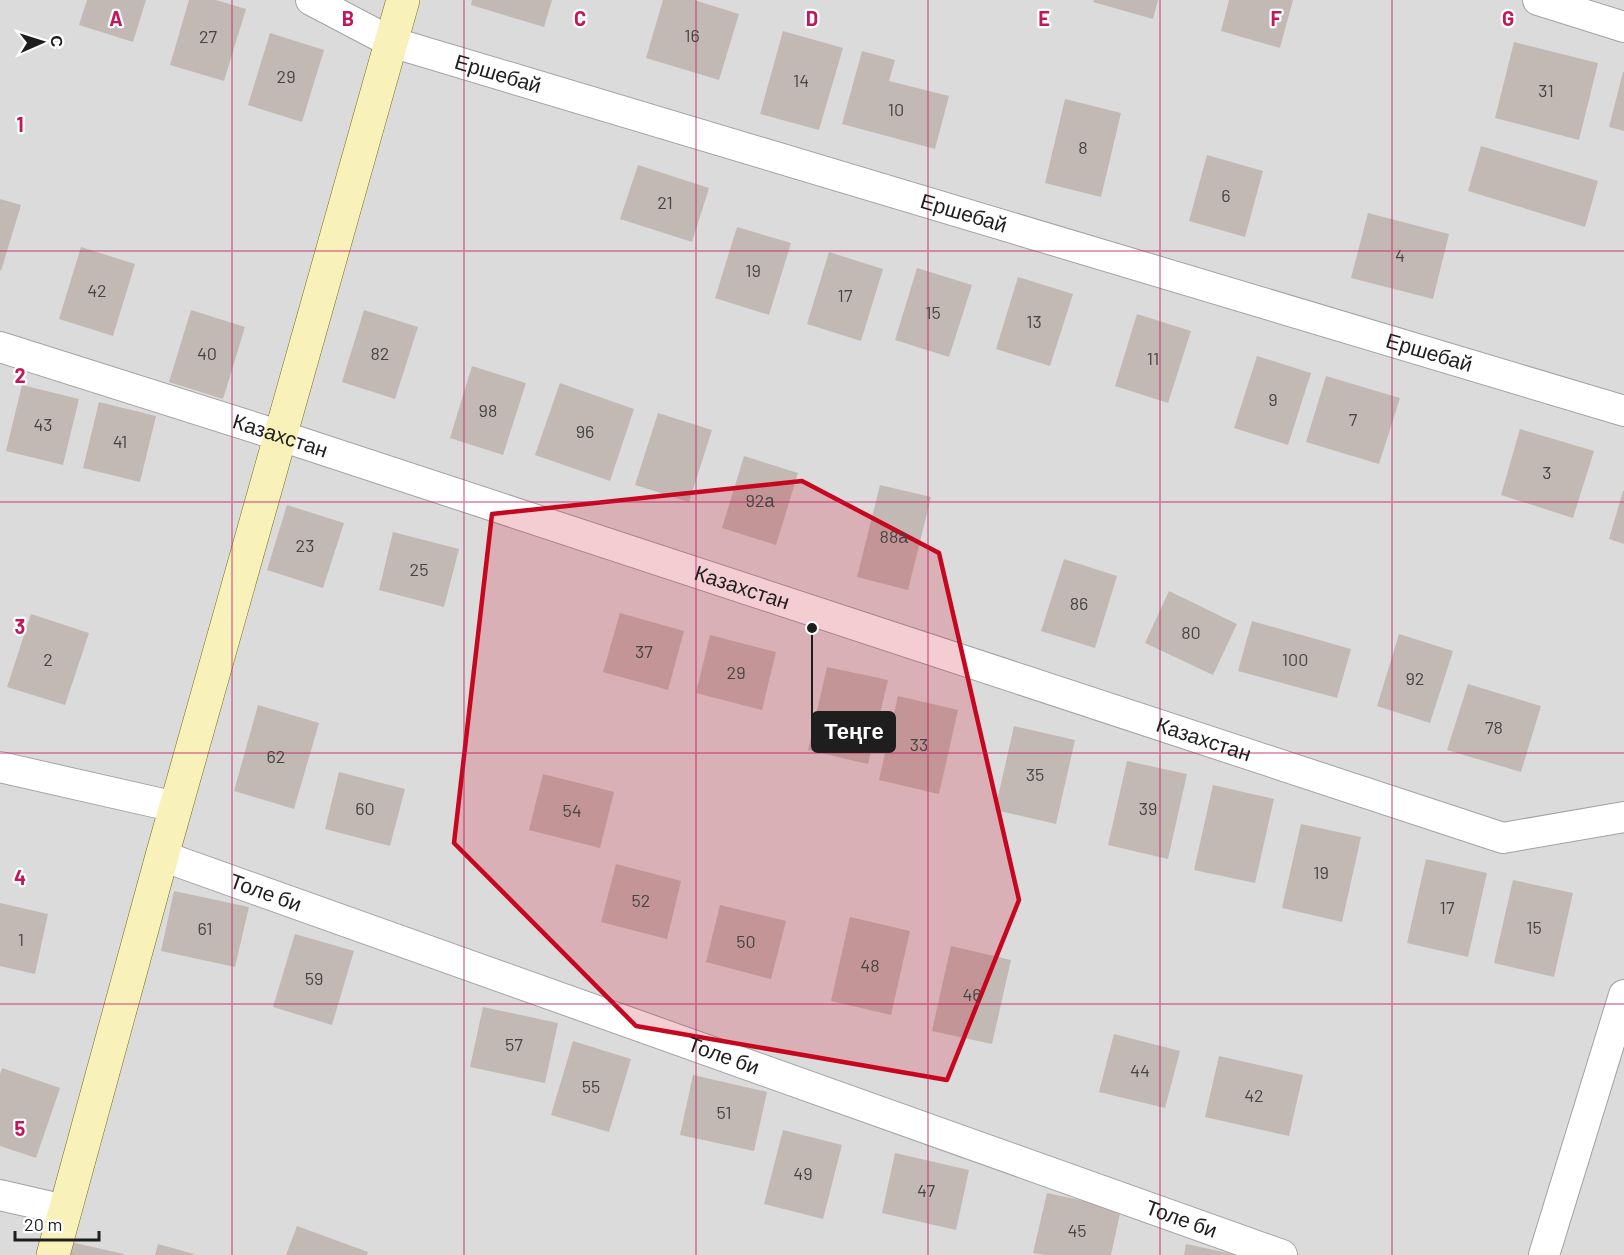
<svg xmlns="http://www.w3.org/2000/svg" width="1624" height="1255" viewBox="0 0 1624 1255" font-family="Barlow,sans-serif">
<style>
.residential{fill:#dcdbdb}
.building{fill:#c3b9b4}
.lines{fill:none;stroke-linecap:round;stroke-linejoin:round}
.street-casing{stroke:#a2a2a2;stroke-width:32}
.secondary-casing{stroke:#737008;stroke-width:34}
.street{stroke:#fff;stroke-width:30}
.secondary{stroke:#f8f2ba;stroke-width:33}
.marked{fill:#c70620;fill-opacity:0.2;stroke:#c70620;stroke-width:4.5;stroke-linejoin:round}
.grid{fill:none;stroke:#c2185b;stroke-width:1.5;stroke-opacity:0.55}
.labels{text-anchor:middle;stroke-width:4.5;stroke-linejoin:round;paint-order:stroke}
.number-label{font-size:18px;fill:#474544}
.street-label{font-size:21px;fill:#1e1e1e;stroke:#fff}
.grid-label{font-size:20px;text-anchor:middle;font-weight:bold;fill:#c2185b;stroke:#fff;stroke-width:4.5;stroke-linejoin:round;paint-order:stroke}
.leader{fill:none;stroke:#1e1e1e;stroke-width:2}
.callout-dot{fill:#1e1e1e;stroke:#fff;stroke-width:2}
.callout{fill:#1e1e1e;stroke:#1e1e1e;stroke-width:2}
.callout-label{font-size:22px;text-anchor:middle;font-weight:bold;fill:#fff}
</style>
<rect width="100%" height="100%" fill="#efeae5"/>
<rect class="residential" x="0" y="0" width="1624" height="1255"/>
<g class="building">
<path d="M87,0h59l-13,42 -54,-17z"/>
<path d="M189,0h27l30,9 -22,72 -54,-16z"/>
<path d="M472,0h80l-8,27 -73,-22z"/>
<path d="M663,0h31l45,14 -20,66 -73,-22z"/>
<path d="M1094,0h64l-5,19 -60,-17z"/>
<path d="M1229,0h64l-13,48 -59,-17z"/>
<path d="M783,31l60,17 -24,82 -59,-16z"/>
<path d="M270,33l54,17 -22,72 -54,-17z"/>
<path d="M1514,42l84,21 -19,77 -84,-22z"/>
<path d="M862,51l33,9 -6,21 60,15 -14,53 -93,-25z"/>
<path d="M1623,72h1v59l-15,-4z"/>
<path d="M1065,99l56,14 -20,84 -56,-14z"/>
<path d="M1481,146l117,35 -13,46 -117,-36z"/>
<path d="M1207,155l56,16 -18,66 -56,-16z"/>
<path d="M638,165l71,23 -17,54 -72,-23z"/>
<path d="M0,199l21,6 -20,66 -1,-1z"/>
<path d="M1368,213l81,21 -16,65 -82,-21z"/>
<path d="M737,227l54,16 -22,72 -54,-17z"/>
<path d="M81,247l54,17 -22,72 -54,-17z"/>
<path d="M829,252l54,17 -22,72 -54,-17z"/>
<path d="M917,268l55,17 -23,72 -54,-17z"/>
<path d="M1018,277l55,17 -23,72 -54,-17z"/>
<path d="M191,310l54,17 -22,72 -54,-17z"/>
<path d="M364,310l54,17 -23,72 -53,-17z"/>
<path d="M1137,314l54,17 -23,72 -53,-17z"/>
<path d="M1257,356l54,17 -23,72 -54,-17z"/>
<path d="M472,366l54,17 -23,72 -53,-17z"/>
<path d="M1326,376l74,22 -21,66 -73,-22z"/>
<path d="M560,383l74,26 -24,72 -75,-26z"/>
<path d="M22,385l57,14 -16,66 -57,-14z"/>
<path d="M99,402l57,14 -16,66 -57,-14z"/>
<path d="M658,413l54,17 -23,72 -54,-17z"/>
<path d="M1520,429l74,22 -21,67 -72,-23z"/>
<path d="M744,456l54,17 -22,72 -54,-17z"/>
<path d="M880,485l51,12 -23,93 -51,-13z"/>
<path d="M1623,491h1v53l-15,-5z"/>
<path d="M287,505l57,18 -21,65 -56,-18z"/>
<path d="M393,532l66,17 -15,58 -65,-17z"/>
<path d="M1064,559l53,17 -22,72 -54,-17z"/>
<path d="M1169,591l68,33 -24,51 -68,-32z"/>
<path d="M620,613l64,18 -16,59 -65,-18z"/>
<path d="M31,614l58,19 -24,72 -58,-18z"/>
<path d="M1252,621l99,28 -14,49 -99,-27z"/>
<path d="M1399,634l54,17 -23,72 -53,-17z"/>
<path d="M710,635l66,17 -14,58 -66,-17z"/>
<path d="M827,667l61,13 -20,84 -60,-14z"/>
<path d="M1468,684l73,22 -20,66 -74,-22z"/>
<path d="M898,696l60,14 -19,84 -60,-14z"/>
<path d="M258,705l61,18 -25,86 -60,-18z"/>
<path d="M1014,726l61,14 -19,84 -61,-14z"/>
<path d="M1127,761l60,13 -19,85 -60,-14z"/>
<path d="M339,772l66,17 -15,57 -65,-17z"/>
<path d="M543,774l71,18 -14,56 -71,-18z"/>
<path d="M1213,785l61,14 -19,84 -61,-13z"/>
<path d="M1301,824l60,13 -19,85 -60,-14z"/>
<path d="M1426,859l61,14 -19,84 -61,-14z"/>
<path d="M616,864l65,17 -14,58 -66,-17z"/>
<path d="M1513,880l60,13 -19,84 -60,-14z"/>
<path d="M174,891l75,16 -14,60 -74,-16z"/>
<path d="M0,903l48,11 -13,60 -35,-8z"/>
<path d="M720,905l66,16 -15,58 -65,-17z"/>
<path d="M850,917l60,14 -19,84 -60,-14z"/>
<path d="M295,934l59,17 -22,74 -59,-18z"/>
<path d="M951,946l60,14 -19,84 -60,-13z"/>
<path d="M483,1007l75,16 -13,60 -75,-16z"/>
<path d="M1114,1034l66,17 -15,57 -66,-16z"/>
<path d="M573,1041l58,18 -22,73 -58,-17z"/>
<path d="M1219,1056l84,19 -14,61 -84,-19z"/>
<path d="M2,1068l58,20 -24,70 -36,-12v-72z"/>
<path d="M693,1075l74,17 -13,59 -74,-16z"/>
<path d="M783,1130l59,15 -19,74 -59,-15z"/>
<path d="M895,1153l74,17 -13,60 -74,-17z"/>
<path d="M1047,1193l74,16 -10,46h-66l-12,-2z"/>
<path d="M297,1226l71,26 -1,3h-81z"/>
<path d="M66,1241l58,13v1h-61z"/>
<path d="M158,1244l36,10v1h-39z"/>
<path d="M1186,1244l47,10v1h-49z"/>
</g>
<g class="lines">
<defs>
<g id="street">
<path id="s1" d="M311,0l80,42 1233,369"/>
<path d="M1538,0l86,27"/>
<path id="s2" d="M0,347l281,89 1222,402 121,-21"/>
<path d="M0,767l176,40"/>
<path id="s3" d="M162,856l1120,399"/>
<path d="M0,1195l65,15"/>
<path d="M1544,1255l80,-260"/>
</g>
<path id="secondary" d="M53,1255l109,-399 241,-856"/>
</defs>
<use href="#street" class="street-casing"/>
<use href="#secondary" class="secondary-casing"/>
<use href="#street" class="street"/>
<use href="#secondary" class="secondary"/>
</g>
<path class="marked" d="M802,481l137,72 80,347 -72,180 -311,-54 -182,-183 38,-329z"/>
<path class="grid" d="M232,0v1255M464,0v1255M696,0v1255M928,0v1255M1160,0v1255M1392,0v1255M0,251h1624M0,502h1624M0,753h1624M0,1004h1624"/>
<g class="labels">
<g class="number-label">
<text x="692" y="42">16</text>
<text x="208" y="43">27</text>
<text x="286" y="83">29</text>
<text x="801" y="87">14</text>
<text x="1546" y="97">31</text>
<text x="896" y="116">10</text>
<text x="1083" y="154">8</text>
<text x="1226" y="202">6</text>
<text x="665" y="209">21</text>
<text x="1400" y="262">4</text>
<text x="753" y="277">19</text>
<text x="97" y="297">42</text>
<text x="845" y="302">17</text>
<text x="933" y="319">15</text>
<text x="1034" y="328">13</text>
<text x="207" y="360">40</text>
<text x="380" y="360">82</text>
<text x="1153" y="365">11</text>
<text x="1273" y="406">9</text>
<text x="488" y="417">98</text>
<text x="1353" y="426">7</text>
<text x="43" y="431">43</text>
<text x="585" y="438">96</text>
<text x="120" y="448">41</text>
<text x="1547" y="479">3</text>
<text x="760" y="507">92а</text>
<text x="894" y="543">88а</text>
<text x="305" y="552">23</text>
<text x="419" y="576">25</text>
<text x="1079" y="610">86</text>
<text x="1191" y="639">80</text>
<text x="644" y="658">37</text>
<text x="48" y="666">2</text>
<text x="1295" y="666">100</text>
<text x="736" y="679">29</text>
<text x="1415" y="685">92</text>
<text x="1494" y="734">78</text>
<text x="919" y="751">33</text>
<text x="276" y="763">62</text>
<text x="1035" y="781">35</text>
<text x="365" y="815">60</text>
<text x="1148" y="815">39</text>
<text x="572" y="817">54</text>
<text x="1321" y="879">19</text>
<text x="641" y="907">52</text>
<text x="1447" y="914">17</text>
<text x="1534" y="934">15</text>
<text x="205" y="935">61</text>
<text x="21" y="946">1</text>
<text x="746" y="948">50</text>
<text x="870" y="972">48</text>
<text x="314" y="985">59</text>
<text x="972" y="1001">46</text>
<text x="514" y="1051">57</text>
<text x="1140" y="1077">44</text>
<text x="591" y="1093">55</text>
<text x="1254" y="1102">42</text>
<text x="724" y="1119">51</text>
<text x="803" y="1180">49</text>
<text x="926" y="1197">47</text>
<text x="1077" y="1237">45</text>
</g>
<g class="street-label">
<text dy="7" stroke="none"><textPath href="#s1" startOffset="202">Ершебай</textPath></text>
<text dy="7" stroke="none"><textPath href="#s1" startOffset="688">Ершебай</textPath></text>
<text dy="7" stroke="none"><textPath href="#s1" startOffset="1174">Ершебай</textPath></text>
<text dy="7" stroke="none"><textPath href="#s2" startOffset="294">Казахстан</textPath></text>
<text dy="7" stroke="none"><textPath href="#s2" startOffset="780">Казахстан</textPath></text>
<text dy="7" stroke="none"><textPath href="#s2" startOffset="1266">Казахстан</textPath></text>
<text dy="7" stroke="none"><textPath href="#s3" startOffset="110">Толе би</textPath></text>
<text dy="7" stroke="none"><textPath href="#s3" startOffset="596">Толе би</textPath></text>
<text dy="7" stroke="none"><textPath href="#s3" startOffset="1082">Толе би</textPath></text>
</g>
</g>
<g class="grid-label">
<text x="116" y="26">A</text>
<text x="348" y="26">B</text>
<text x="580" y="26">C</text>
<text x="812" y="26">D</text>
<text x="1044" y="26">E</text>
<text x="1276" y="26">F</text>
<text x="1508" y="26">G</text>
<text x="20" y="132">1</text>
<text x="20" y="383">2</text>
<text x="20" y="634">3</text>
<text x="20" y="885">4</text>
<text x="20" y="1136">5</text>
</g>
<path class="leader" d="M812 628L812 732"/>
<circle class="callout-dot" cx="812" cy="628" r="6"/>
<rect class="callout" x="812" y="712" width="83" height="40" rx="6"/>
<g class="callout-label">
<text x="854" y="739">Теңге</text>
</g>
<g transform="translate(42 42) rotate(87)" stroke="#ffffff" stroke-width="4.5" paint-order="stroke">
<path d="M0-4.5L10 22L0 15L-10 22Z" fill="#1e1e1e"/>
<text y="-9" font-size="16" font-weight="bold" text-anchor="middle" fill="#1e1e1e">С</text>
</g>
<path d="M15 1231v9h84v-9" fill="none" stroke="#1e1e1e" stroke-width="3"/>
<text x="24" y="1231" font-size="18" fill="#1e1e1e" stroke="#ffffff" stroke-width="4.5" paint-order="stroke">20 m</text>
</svg>
